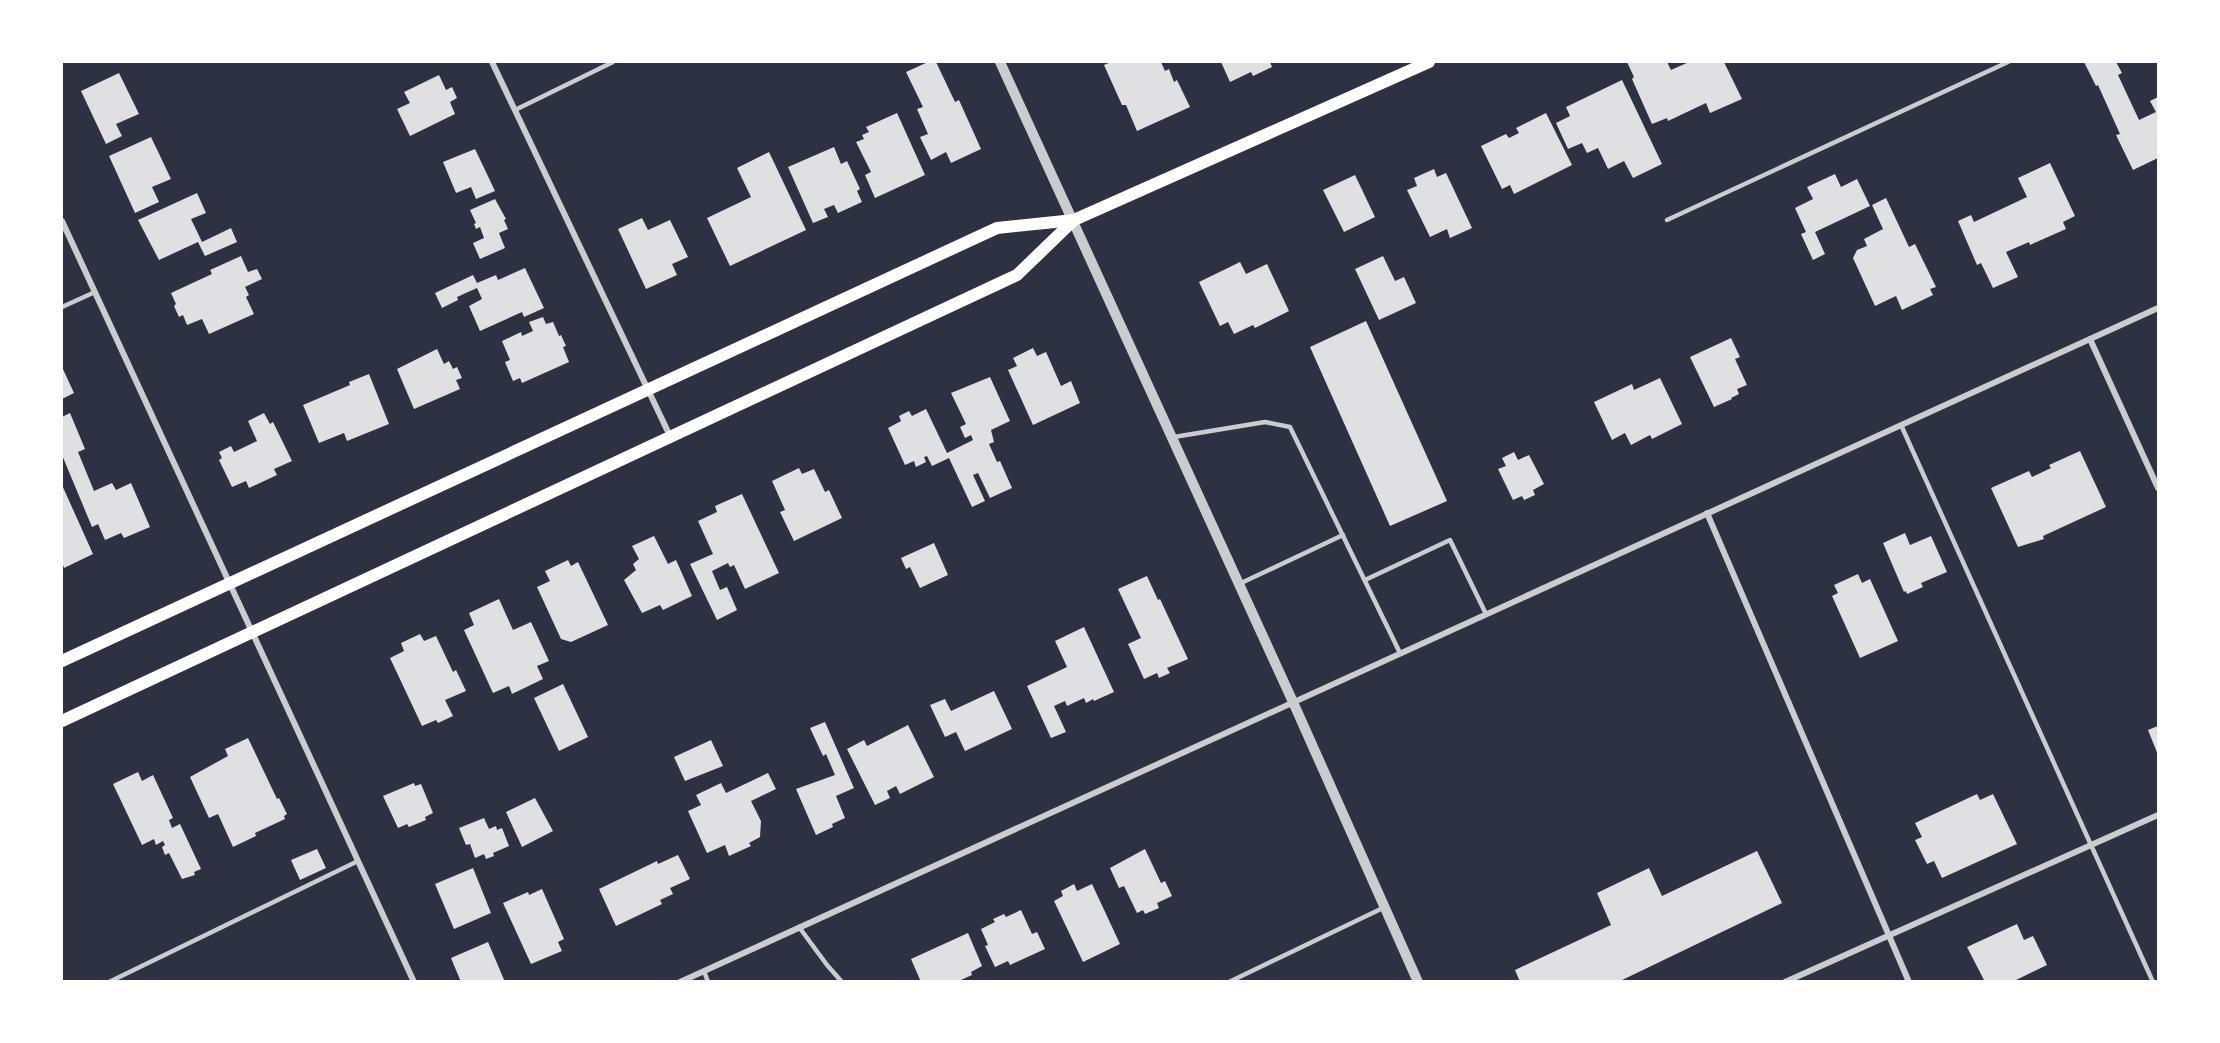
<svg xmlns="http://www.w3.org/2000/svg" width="2220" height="1043" viewBox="0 0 2220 1043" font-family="'DejaVu Sans',sans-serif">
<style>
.building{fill:#e0e0e3}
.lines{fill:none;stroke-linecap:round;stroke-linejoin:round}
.service{stroke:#caccd0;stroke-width:4.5}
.minor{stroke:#caccd0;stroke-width:6}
.tertiary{stroke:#caccd0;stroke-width:10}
.secondary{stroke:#fff;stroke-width:12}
</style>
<rect width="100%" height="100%" fill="#2d3142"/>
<g class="building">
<path d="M928,62h8l19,40 4,-2 22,49 -30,14 -5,-11 -15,8 -11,-23 8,-3 -11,-25 6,-2 -17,-35z"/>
<path d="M1111,62h50l4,9 4,-2 5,13 3,-2 13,27 -53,24 -11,-26h-4l-18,-40z"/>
<path d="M1221,62h49l2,5 -19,9 -2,-4 -21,10z"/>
<path d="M1627,62h40l4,8 18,-8h35l18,37 -32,14 -4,-10 -38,18 -1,-3 -15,6 -20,-45 2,-2z"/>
<path d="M2084,62h32l6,11 -4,2 21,45 17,-8 -6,-11 8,-4v61l-25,12 -17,-35 4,-1 -22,-49 -2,1z"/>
<path d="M119,73l20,41 -23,10 6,12 -16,8 -25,-53z"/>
<path d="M439,75l7,15 6,-3 5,11 -7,4 5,12 -45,22 -13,-27 13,-6 -6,-11z"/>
<path d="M1622,80l40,84 -29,14 -9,-17 -16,8 -10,-21 -11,5 -5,-10 -14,6 -12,-26 14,-7 -4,-9z"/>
<path d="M897,113l28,62 -50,23 -10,-23 6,-3 -15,-30 8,-3 -2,-4 7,-3 -3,-5z"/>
<path d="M1546,113l26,52 -58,29 -4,-9 -8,4 -21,-43 25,-12 3,4 10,-5 -3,-5z"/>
<path d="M151,137l20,42 -19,8 7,15 -24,11 -26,-57z"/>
<path d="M834,147l7,17 6,-3 13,28 -3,2 5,11 -24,11 -4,-8 -10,4 4,8 -15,6 -25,-56z"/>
<path d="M475,149l20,42 -19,8 -5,-12 -15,6 -13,-31z"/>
<path d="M769,152l37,78 -76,36 -23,-48 44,-21 -14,-29z"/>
<path d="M2050,163l25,53 -12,6 3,7 -36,16 -1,-3 -23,10 12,25 -25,11 -12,-25 -4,2 -19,-44 13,-6 3,7 53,-25 -9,-19z"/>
<path d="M1434,169l3,8 9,-4 26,55 -22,10 -3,-9 -17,8 -23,-47 10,-4 -3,-8z"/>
<path d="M1835,174l6,13 16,-8 13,27 -55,26 10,22 -12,6 -12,-26 5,-2 -11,-24 18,-9 -6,-12z"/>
<path d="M1355,175l20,42 -31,15 -21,-42z"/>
<path d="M197,193l9,20 -15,6 11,23 29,-14 6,14 -32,14 -7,-14 -39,18 -21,-40z"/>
<path d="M1886,198l23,49 6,-3 21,43 -6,2 3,6 -31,15 -6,-14 -21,10 -22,-48 4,-8 10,-4 -3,-7 19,-10 -11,-24z"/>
<path d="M495,199l11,20 -2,1 4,9 -9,4 6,15 -25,11 -7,-16 11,-5 -4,-11 -4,2 -2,-5 2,-1 -6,-13z"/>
<path d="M642,218l6,12 22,-10 18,37 -16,7 5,11 -31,14 -28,-60z"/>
<path d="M241,256l7,16 9,-3 5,10 -17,8 4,8 -3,2 8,17 -45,20 -7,-15 -15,6 -4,-10 -4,2 -5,-11 2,-2 -5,-11 41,-19 -2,-4z"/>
<path d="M1383,256l12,25 9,-4 12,26 -37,17 -24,-51z"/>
<path d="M1240,262l6,12 21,-10 22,47 -34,17 -2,-3 -19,9 -6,-12 -8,4 -21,-44z"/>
<path d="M525,268l19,40 -20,9 -2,-5 -42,19 -11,-25 13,-7 -5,-11 -20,9 1,3 -16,8 -7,-15 38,-18 4,8 19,-8 2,5z"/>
<path d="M543,317l3,7 7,-2 6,14 2,-1 5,11 -3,1 6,15 -47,21 -2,-5 -7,3 -8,-19 5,-2 -8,-19 19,-9 1,4 11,-5 -4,-9z"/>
<path d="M1366,321l81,180 -57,25 -80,-179z"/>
<path d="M1731,338l9,19 -5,2 12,26 -10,4 2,5 -8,4 1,1 -18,8 -24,-50z"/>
<path d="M1033,348l4,8 9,-4 15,34 10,-5 9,22 -47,22 -25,-55 9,-4 -4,-8z"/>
<path d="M437,349l7,15 5,-3 4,8 4,-2 5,11 -6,2 4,9 -46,20 -17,-40z"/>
<path d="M62,367l12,26 -12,6z"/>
<path d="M369,374l20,50 -42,17 -3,-8 -25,10 -16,-38 47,-20 -1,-3z"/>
<path d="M990,377l20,44 -19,9 3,12 -5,2 8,18 3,-1 12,27 -22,10 -12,-25 -5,2 12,26 -13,6 -23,-49 -17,8 -5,-10 -3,1 2,5 -10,5 -2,-6 -9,4 -17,-37 13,-7 -2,-5 10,-5 3,5 14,-7 21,44 26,-13 -2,-5 -6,3 -5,-11 6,-3 -15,-31z"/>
<path d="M1660,378l22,46 -30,15 -2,-4 -19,10 -6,-12 -13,7 -18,-38 38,-18 2,6z"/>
<path d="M70,413l15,36 -7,3 16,39 18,-8 4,7 15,-7 19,44 -26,11 -3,-5 -16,7 -7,-16 -6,3 -30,-72v-38z"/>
<path d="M264,413l6,11 3,-2 19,39 -18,8 3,6 -28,13 -3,-7 -14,6 -13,-27 3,-2 -3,-6 12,-6 3,6 23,-11 -9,-20z"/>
<path d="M2080,451l26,56 -63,29 1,3 -26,8 -27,-59 38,-17 3,6 19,-9 -2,-3z"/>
<path d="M1514,452l4,8 11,-5 15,29 -11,6 2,5 -11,5 -2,-4 -9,4 -15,-31 8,-3 -4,-8z"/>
<path d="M799,468l3,6 12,-5 11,23 4,-2 13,28 -48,23 -14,-29 5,-2 -13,-29z"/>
<path d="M62,485l31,69 -29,14 -2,-6z"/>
<path d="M742,494l37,79 -34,16 -11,-24 -4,2 -2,-4 -16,8 8,19 7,-3 10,23 -20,10 -27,-56 23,-10 -15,-33 19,-9 -2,-6z"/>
<path d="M1905,533l5,12 21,-9 16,36 -26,11 2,4 -16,7 -1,-3 -2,1 -21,-49z"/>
<path d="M654,536l14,28 8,-4 16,36 -29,14 -3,-5 -18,8 -18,-33 12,-10 -3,-6 6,-5 -7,-13z"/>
<path d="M934,543l14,32 -28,13 -10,-21 -4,2 -5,-11z"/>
<path d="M568,560l3,6 7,-4 30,63 -37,17 -10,-3 -24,-52 13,-6 -5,-10z"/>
<path d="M1858,574l4,9 8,-4 28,62 -38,17 -28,-62 6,-3 -4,-8z"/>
<path d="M1147,576l11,24 2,-1 28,60 -21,9 3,5 -11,5 -2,-5 -13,6 -16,-35 13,-6 -23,-49z"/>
<path d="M499,599l14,31 18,-8 18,39 -12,5 6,13 -31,15 -3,-8 -16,7 -29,-63 10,-5 -5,-12z"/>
<path d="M1084,627l30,65 -20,9 -1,-2 -7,4 -2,-5 -17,8 -2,-5 -11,5 12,26 -15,6 -24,-52 40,-19 -12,-26z"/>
<path d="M420,634l4,7 12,-5 17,36 3,-2 10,21 -21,9 8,16 -15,7 -2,-3 -14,6 -32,-68 14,-7 -3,-8z"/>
<path d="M563,684l25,53 -29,14 -25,-53z"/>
<path d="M994,691l18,38 -47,22 -9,-19 -11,5 -15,-32 15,-6 6,12z"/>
<path d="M825,722l29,66 -18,8 9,22 -13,6 1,3 -17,8 -20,-46 39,-14 -9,-21 -3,2 -13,-28z"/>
<path d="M908,725l26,52 -34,17 -4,-8 -9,5 3,7 -15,7 -28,-56 17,-9 3,6z"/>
<path d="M2158,726v29l-10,-25z"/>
<path d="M248,738l29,61 2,-1 8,16 -3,2 1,3 -30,14 1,3 -23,11 -15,-33 -9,4 -19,-41 38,-21 -3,-7z"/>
<path d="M711,740l12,26 -38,15 -11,-24z"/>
<path d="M138,772l4,9 11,-6 20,43 -4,2 3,8 8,-4 21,45 -7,3 1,3 -13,4 -13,-26 -4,2 -3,-8 3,-2 -2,-4 -7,4 -2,-6 -12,6 -29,-61z"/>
<path d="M768,773l8,16 -25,12 10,20 -1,16 -11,6 2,3 -22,10 -4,-11 -18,8 -19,-42 13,-6 -5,-10 25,-12 5,10z"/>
<path d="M414,783l1,3 6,-2 12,29 -8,4 1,3 -17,7 -2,-3 -9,4 -15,-32z"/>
<path d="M1977,794l3,6 13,-6 24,50 -75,34 -8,-17 -7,3 -12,-24 7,-3 -7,-14z"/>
<path d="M535,798l18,33 -31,16 -16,-35z"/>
<path d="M484,818l5,11 7,-3 1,4 5,-2 7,18 -16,7 1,3 -8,3 -2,-5 -9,4 -5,-14 -4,1 -7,-17z"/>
<path d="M317,849l9,19 -26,12 -9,-20z"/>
<path d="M1145,849l16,34 4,-2 7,15 -15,7 2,5 -14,6 -2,-4 -6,3 -13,-27 -5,2 -9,-20z"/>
<path d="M1757,851l25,52 -164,79h-98l-5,-12 96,-45 -14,-32 52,-25 13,28z"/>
<path d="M678,855l12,24 -20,9 3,6 -13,6 2,4 -46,22 -17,-37 58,-28 1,3z"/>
<path d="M473,868l18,45 -37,16 -19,-45z"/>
<path d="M1074,884l3,7 15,-7 28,60 -37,18 -29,-61 9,-5 -2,-5z"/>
<path d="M542,889l22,50 -6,3 4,9 -31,13 -28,-61 25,-11 1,3z"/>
<path d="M1021,910l11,24 5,-2 8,17 -35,16 -2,-4 -13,6 -10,-21 3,-1 -7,-16 14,-7 -2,-3 11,-5 2,3z"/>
<path d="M2017,924l7,16 9,-4 14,29 -35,17 -4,-2 -23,2 -18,-35z"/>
<path d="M968,933l14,33 -11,6 1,3 -11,5 1,2h-41l-10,-23z"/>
<path d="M488,942l17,40h-44l-10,-24z"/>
</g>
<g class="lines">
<g class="service">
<path d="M515,110l98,-48"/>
<path d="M1667,220l341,-158"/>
<path d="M62,307l33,-15"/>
<path d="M1901,425l252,557"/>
<path d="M1174,437l91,-15 25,5 110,226"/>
<path d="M1365,580l85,-40 36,74"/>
<path d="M1239,584l104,-49"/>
<path d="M799,927l28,38 15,17"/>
<path d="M704,971l4,11"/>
<path d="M109,982l249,-121"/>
<path d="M1229,982l156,-75"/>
</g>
<g class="minor">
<path d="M492,62l178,374"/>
<path d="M62,221l352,761"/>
<path d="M2090,339l68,149"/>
<path d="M1707,513l202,469"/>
<path d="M680,982l1478,-674"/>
<path d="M1785,982l373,-167"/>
</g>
<path class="tertiary" d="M1000,62l293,640 125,280"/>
<g class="secondary">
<path d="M62,661l935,-433 77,-8 355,-158"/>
<path d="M62,721l955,-446 57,-55"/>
</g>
</g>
<rect width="2220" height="1043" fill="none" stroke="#ffffff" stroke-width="126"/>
</svg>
